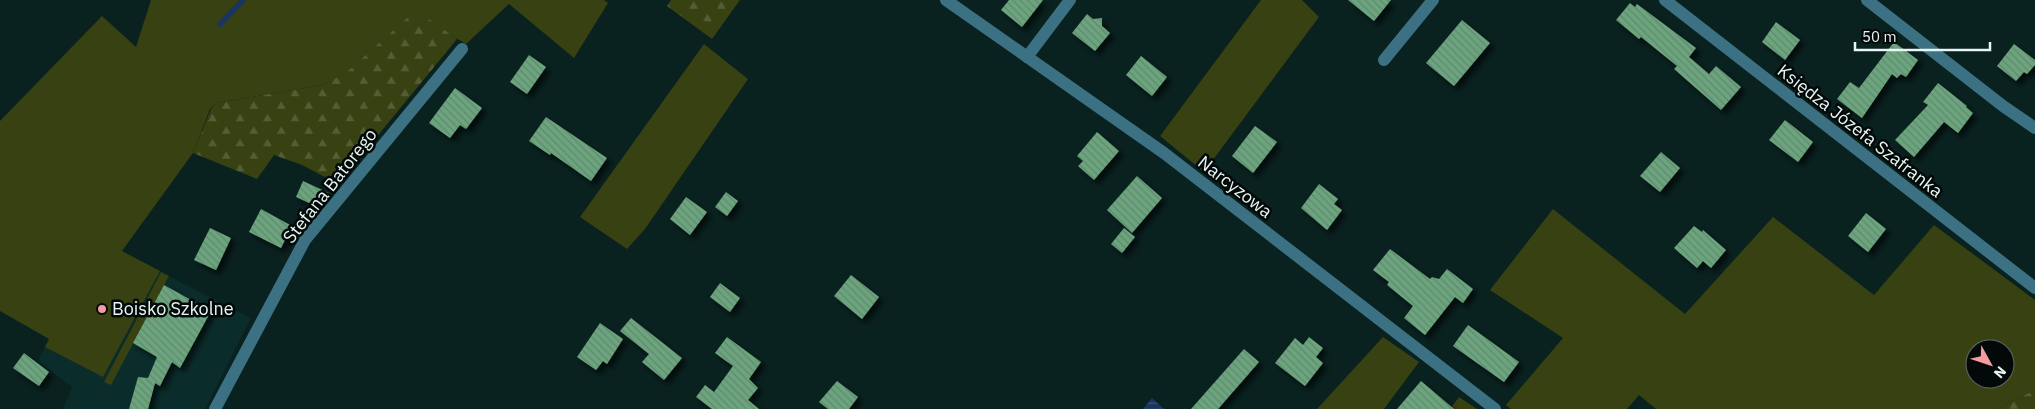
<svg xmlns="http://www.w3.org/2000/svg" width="2035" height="409" viewBox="0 0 2035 409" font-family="'IBM Plex Sans',sans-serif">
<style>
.built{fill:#0a2c2a}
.grass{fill:#384112;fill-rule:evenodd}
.forest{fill:url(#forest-firs)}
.water{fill:url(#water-rules)}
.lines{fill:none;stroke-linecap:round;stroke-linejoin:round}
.stream{stroke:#1a3560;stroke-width:5.5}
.building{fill:url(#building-back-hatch);filter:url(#shadow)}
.minor{stroke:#3c7184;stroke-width:12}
.poi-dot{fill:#f49aa1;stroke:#020908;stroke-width:2}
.labels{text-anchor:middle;stroke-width:5;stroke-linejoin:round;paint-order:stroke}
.street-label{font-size:18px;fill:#e8f6f4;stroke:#020908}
.poi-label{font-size:18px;fill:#e8f6f4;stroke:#020908;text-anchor:start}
</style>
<defs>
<pattern id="forest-firs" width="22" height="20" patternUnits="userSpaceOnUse" patternTransform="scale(1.25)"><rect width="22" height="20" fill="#384112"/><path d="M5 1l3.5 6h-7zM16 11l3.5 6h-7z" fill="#555d35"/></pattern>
<pattern id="water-rules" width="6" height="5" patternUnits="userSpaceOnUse" patternTransform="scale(1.25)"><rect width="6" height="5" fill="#1a3560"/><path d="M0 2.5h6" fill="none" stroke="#3b5377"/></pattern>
<pattern id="building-back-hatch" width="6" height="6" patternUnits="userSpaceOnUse" patternTransform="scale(1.25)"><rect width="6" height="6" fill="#6ca47e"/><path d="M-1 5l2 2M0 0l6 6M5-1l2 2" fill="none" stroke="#61896e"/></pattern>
<filter id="shadow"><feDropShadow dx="4.5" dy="4.5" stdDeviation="2.5" flood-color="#0009"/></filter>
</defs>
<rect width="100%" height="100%" fill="#09211f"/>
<path class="built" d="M147,265l104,53 -46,91h-142l9,-22 -34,-26 11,-22z"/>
<g class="grass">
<path d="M151,0h453l4,3 -34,55 -65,-54 -43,40 -25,-15 -118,56 -107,18 -6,6 -17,44 -71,98 38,20 -57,106 -58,-30 4,-8 -49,-28v-190l102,-105 34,31z"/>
<path d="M1261,0h41l17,17 -115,155 -44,-36z"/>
<path d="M704,44l44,35 -103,150 -18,20 -47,-32z"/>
<path d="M1553,209l132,105 88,-97 101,78 60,-70 101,75v90l-39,19h-340l-17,-14 -12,14h-116l-5,-4 57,-67 -73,-48zM1975,349h30v30h-30z"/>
<path d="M161,272l8,4 -58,109 -7,-3z"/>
<path d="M1383,337l36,25 -35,47h-67z"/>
<path d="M1459,397l18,12h-27z"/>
</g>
<g class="forest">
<path d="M671,0h69l-28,39 -45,-33z"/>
<path d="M416,10l41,29 -119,145 -36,-19 -28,-10 -17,24 -64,-26 18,-44 5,-6 107,-18 23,-12z"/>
<path d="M2035,390v19h-39z"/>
</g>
<path class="water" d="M1152,398l12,11h-21z"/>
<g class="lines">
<path class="stream" d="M220,24l23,-24"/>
</g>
<g class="building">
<path d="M1009,0h34l-21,27 -21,-17z"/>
<path d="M1348,0h43l-17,21z"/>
<path d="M1630,3l5,4 2,-3 59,44 -7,9 20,17 7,-8 25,21 -20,23 -47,-41 3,-3 -36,-29 -2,2 -23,-19z"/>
<path d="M1087,14l6,5 9,-1v8l8,7 -15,18 -23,-18z"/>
<path d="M1462,20l28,23 -36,43 -28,-23z"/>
<path d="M1776,22l24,18 -15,20 -23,-18z"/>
<path d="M1894,42l24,18 -12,17 -5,-3 -4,4 -5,-4 -30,44 -25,-19 13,-17 9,6z"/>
<path d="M2014,44l21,16v5l-8,9 -3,-2 -8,9 -19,-15z"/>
<path d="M529,55l17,12 -19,27 -17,-12z"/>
<path d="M1141,56l26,21 -15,19 -26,-21z"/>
<path d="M1938,83l29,23 -1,1 7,6 -15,20 -14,-11 -30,35 -19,-17 33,-35 -5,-3z"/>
<path d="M455,88l27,20 -16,21 -6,-4 -10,13 -21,-15z"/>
<path d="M546,117l61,41 -16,23 -40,-28 -1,2 -21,-14z"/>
<path d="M1785,120l28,22 -15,20 -29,-22z"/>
<path d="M1255,126l22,16 -24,31 -21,-17z"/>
<path d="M1097,132l22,19 -25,29 -16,-14 5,-5 -6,-5z"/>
<path d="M1661,152l19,16 -20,24 -20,-16z"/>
<path d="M1137,176l25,22 -30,35 -25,-23z"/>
<path d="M303,181l28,13 -11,14 -24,-11z"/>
<path d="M1319,184l19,15 -4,5 8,6 -15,20 -26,-22z"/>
<path d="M726,192l12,9 -11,15 -12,-9z"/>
<path d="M686,197l21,15 -17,23 -20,-16z"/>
<path d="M261,209l31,17 -11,22 -32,-16z"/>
<path d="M1866,213l20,16 -18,23 -20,-16z"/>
<path d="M1694,226l8,6 1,-2 23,20 -15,18 -8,-7 -6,7 -23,-20z"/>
<path d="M210,228l21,10 -15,32 -22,-10z"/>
<path d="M1124,228l11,9 -13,16 -11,-9z"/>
<path d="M1390,249l40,30 2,-2 7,2 8,-10 26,20 -10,14 -8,-6 -30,38 -21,-17 9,-12 -26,-21 2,-3 -16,-12z"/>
<path d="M851,275l28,22 -17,22 -28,-23z"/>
<path d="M720,283l20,15 -10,14 -20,-15z"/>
<path d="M164,285l47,26 -31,57 -8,-6 -12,24 -5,-3 -7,26h-19l9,-32 10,1 9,-21 -24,-14z"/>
<path d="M631,318l51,40 -18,22 -22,-18 7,-8 -29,-23z"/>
<path d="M600,323l23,16 -16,25 -4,-3 -7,9 -19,-13z"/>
<path d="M1468,325l51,37 -15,20 -51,-36z"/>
<path d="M727,337l34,25 -12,17 9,9 -10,12 11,9h-47l-16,-12 9,-12 9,7 19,-26 -18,-13z"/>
<path d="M1309,337l14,11 -7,9 7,6 -18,23 -30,-23 20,-25 8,7z"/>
<path d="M1244,349l15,13 -41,47h-27z"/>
<path d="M24,353l25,19 -10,14 -26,-18z"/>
<path d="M837,381l21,16 -9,12h-21l-9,-7z"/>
<path d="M1421,381l33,28h-57z"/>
</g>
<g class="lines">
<g class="minor">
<path d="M946,0l218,153 331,256"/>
<path d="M1665,0l370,288"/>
<path d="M1867,0l136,106 32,22"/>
<path d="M1027,57l43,-57"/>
<path d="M1384,60l49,-60"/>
<path d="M215,409l90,-169 157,-191"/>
</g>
</g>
<circle class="poi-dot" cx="102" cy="309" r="5"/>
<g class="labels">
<g class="street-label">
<text transform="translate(1860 131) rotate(38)" y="6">Księdza Józefa Szafranka</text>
<text transform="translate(330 186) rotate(-52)" y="6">Stefana Batorego</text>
<text transform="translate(1235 187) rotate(38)" y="6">Narcyzowa</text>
</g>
<g class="poi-label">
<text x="112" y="315">Boisko Szkolne</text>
</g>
</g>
<g transform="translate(1990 364) rotate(130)"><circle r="24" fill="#020908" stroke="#5e6866"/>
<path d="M0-4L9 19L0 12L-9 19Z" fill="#f49aa1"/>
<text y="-8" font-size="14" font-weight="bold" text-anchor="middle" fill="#e8f6f4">N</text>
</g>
<path d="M1855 42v8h135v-8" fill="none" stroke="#e8f6f4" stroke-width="2.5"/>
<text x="1862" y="42" font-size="15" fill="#e8f6f4" stroke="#020908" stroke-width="4" paint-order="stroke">50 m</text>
</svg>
